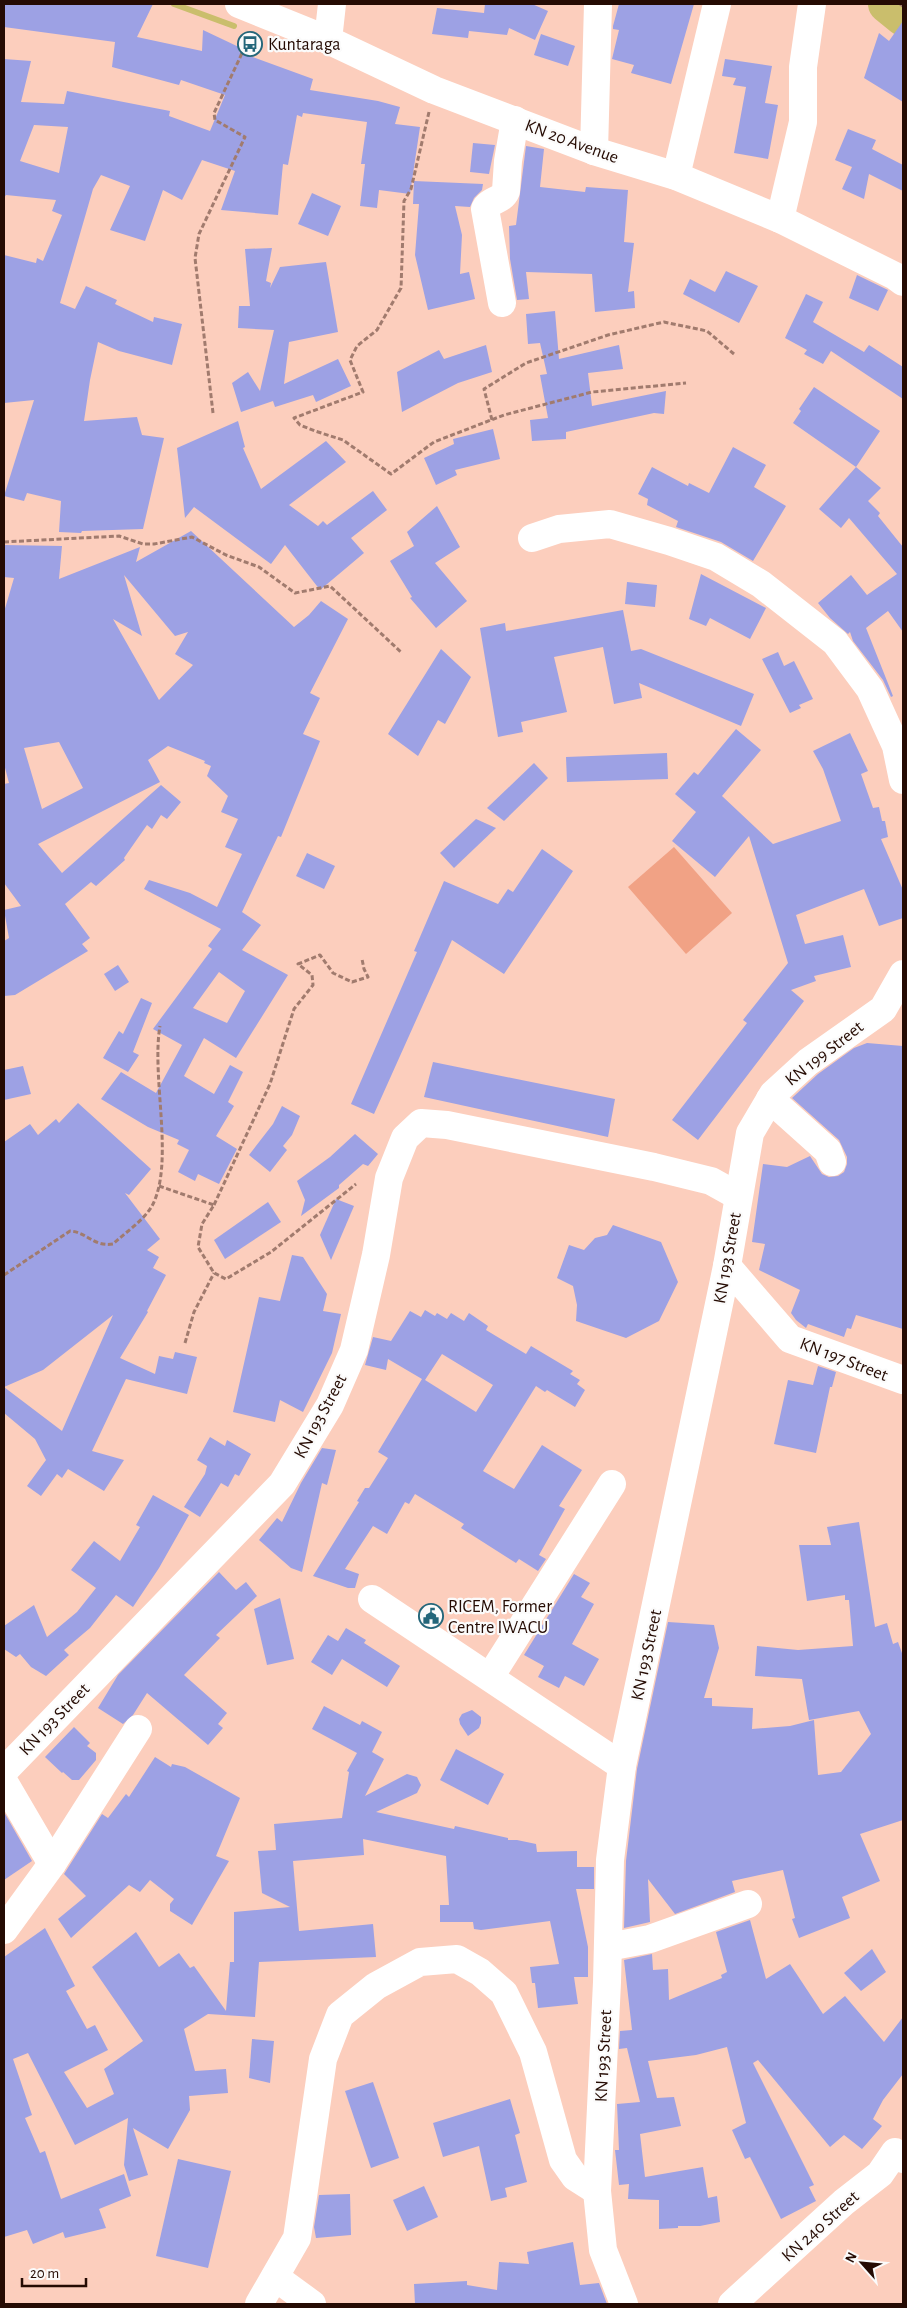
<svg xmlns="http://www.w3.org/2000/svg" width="907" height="2308" viewBox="0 0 907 2308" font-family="'Alegreya Sans',sans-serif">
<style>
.green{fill:#f1a285}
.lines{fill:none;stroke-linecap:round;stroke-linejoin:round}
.stream{stroke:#cabe6c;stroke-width:6}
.river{stroke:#cabe6c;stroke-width:38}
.building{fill:#9da1e4;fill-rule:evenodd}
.path{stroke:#a17b6e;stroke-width:3;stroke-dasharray:5 2.5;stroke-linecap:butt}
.minor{stroke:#fff;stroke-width:28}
.major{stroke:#fff;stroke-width:28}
.labels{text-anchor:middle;stroke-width:4.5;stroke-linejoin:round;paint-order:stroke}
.poi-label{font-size:18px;fill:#250b03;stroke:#fbfbfb;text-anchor:start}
.street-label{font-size:18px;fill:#250b03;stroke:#fbfbfb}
</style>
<rect width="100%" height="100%" fill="#fccebd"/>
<path class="green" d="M674,847l58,66 -46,41 -58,-67z"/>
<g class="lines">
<path class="stream" d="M174,4l60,22"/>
<path class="river" d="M887,4l16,13"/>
</g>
<g class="building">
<path d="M4,4h149l-16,33 65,14 1,-21 38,18 -2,4 74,27 -3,11 68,11 22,6 -5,17 25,3 -10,67 -31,-4 -2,18 -17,-2 5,-42h-4l6,-42 -64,-9 -1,4 -5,-2 -9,50 -5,-1 -5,51 -57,-5 14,-39 -33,-11 -20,40 -19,-10 -18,51 -35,-11 20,-44 -29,-11 -8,14 -33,114 15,6 11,-23 31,14 -2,4 38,18 1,-5 28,7 -10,41 -53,-14 -21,-9 -8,38 -6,41 53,-4 5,18 22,3 -21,91 -61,2 -1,2 -22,-1 2,-31 -34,-8 -3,8 -20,-5 30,-96 -30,3v-148l32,8 1,-5 6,3 19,-46 -10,-4 4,-11 -50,-5 -2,3v-139l27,2 -10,41 43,2 3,-13 103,20 -1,5 41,15 15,-36 -44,-15 -2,5 -67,-18 3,-25 -111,-15zM34,125l34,2 -9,46 -39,-12z"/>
<path d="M485,4h47l16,7 -13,29 -26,-12 -2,7 -38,-4 -1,7 -36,-4 5,-26 47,5z"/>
<path d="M619,4h75l-23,80 -40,-11 3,-8 -22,-6 7,-29 -6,-1v-3z"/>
<path d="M903,21v81l-39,-24 15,-45 10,8z"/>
<path d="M541,34l34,12 -7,20 -34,-11z"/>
<path d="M725,59l47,7 -7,37 13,2 -10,54 -34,-6 12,-66 -13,-2 3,-7 -14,-2z"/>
<path d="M848,129l28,11 -4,9 31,16v26l-34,-17 -5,25 -22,-10 10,-22 -17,-7z"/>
<path d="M473,143l22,2 -6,29 -19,-2z"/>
<path d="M526,146l18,3 -4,38 45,5 1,-5 42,3 -4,52 10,1 -6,49 6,-1 1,17 -40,4 -3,-38 -66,-2 3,27 -12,1 -7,-41 -1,-33 7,-1z"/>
<path d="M414,181l69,3 -1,6 -8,8 -4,9 -15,-1 7,29 -2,39 9,-2 6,27 -47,11 -13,-55 4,-51h-6z"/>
<path d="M312,193l29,13 -13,30 -30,-12z"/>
<path d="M272,248l-6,33 5,2 -1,5 10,-21 46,-5 12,70 -49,10 -5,42 54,-25 13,27 -35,16 -3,-7 -38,12 -2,-6 -32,11 -9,-29 16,-11 12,19 14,-61 -36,-2 1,-22h11l-5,-57z"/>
<path d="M726,271l32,15 -19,37 -56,-29 7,-15 25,13z"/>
<path d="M857,275l31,15 -10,21 -29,-13z"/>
<path d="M806,294l17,8 -10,20 51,30 5,-7 34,22v32l-72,-48 -8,13 -19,-10 3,-4 -22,-12z"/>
<path d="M555,311l4,48 60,-14 4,24 -35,4 4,33 74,-15 -2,23 -10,-1 -88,19v7l-34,2 -2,-21 18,-2 -8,-43 7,-1 -7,-31 -12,1 -2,-30z"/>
<path d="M486,345l6,27 -34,11 -56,29 -5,-40 42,-22 5,9z"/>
<path d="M814,387l66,44 -24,36 -63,-44 8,-12 -2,-2z"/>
<path d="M238,421l7,26 -2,1 18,41 65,-48 20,21 -57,43 29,21 5,-5 4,4 46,-34 14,19 -36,28 13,15 -44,37 -35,-45 -14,19 -77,-57 -9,11 -8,-70z"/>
<path d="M493,429l7,30 -45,11 2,5 -21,10 -12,-27 30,-14 -1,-5z"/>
<path d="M733,447l33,18 -12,22 32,19 -33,55 -32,-19 -45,-15 2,-6 -31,-16 1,-6 -10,-5 14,-27 36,19 1,-3 20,10z"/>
<path d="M856,467l25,21 -13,13 12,12 -2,3 25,31v85l-15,-21 -22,17 27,68 -2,1 -8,-17 -30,-39 -3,-9 -2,2 -18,-16 -12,-15 33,-28 16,20 30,-21 -48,-56 -8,10 -22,-19z"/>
<path d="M437,506l23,41 -25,16 32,38 -31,27 -26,-30 2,-1 -22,-36 24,-15 -7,-14z"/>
<path d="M191,531l103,96 15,-12 12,-14 27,18 -38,74 10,5 -17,36 17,7 -39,96 -3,-1 -36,76 19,13 -19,25 46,25 -52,83 -32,-20 -20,38 30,18 16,-29 13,7 -15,30 6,4 -18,30 21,13 -18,35 -21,-10 -3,7 -17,-9 11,-22 -12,-6 2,-4 -31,-13 -47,-28 20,-27 35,21 26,-48 -29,-16 59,-80 -4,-3 13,-17 -77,-40 5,-9 41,13 27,14 25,-53 -17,-7 13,-28 -17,-7 7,-16 -21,-20 4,-10 -7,-3 1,-2 -37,-15 -20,14 12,22 -122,62 24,29 99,-88 20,17 -14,17 -6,-4 -9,14 -5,-4 -23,33 1,2 -29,26 -5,-4 -26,22 25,34 -8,6 6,7 -73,44 -11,1v-55l5,-3 -5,-28 17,-4 -17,-23v-99l5,-1 -5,-19v-152l10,-34 -10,-1v-32l58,1 -3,33 81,-32 -4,15zM124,575l51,61 13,-4 -13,22 18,11 -34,35 -46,-81 29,17zM59,742l24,46 -41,21 -18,-61zM219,972l26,19 -18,32 -34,-15z"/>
<path d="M701,574l65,34 -16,31 -40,-21 -4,8 -17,-7z"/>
<path d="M627,582l30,3 -2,22 -30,-3z"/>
<path d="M623,610l8,41 10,-2 113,45 -13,32 -102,-43 3,15 -28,6 -11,-57 -49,10 13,55 -46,10 2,10 -25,5 -18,-109 25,-5 1,8z"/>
<path d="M441,649l30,28 -26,47 -7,-4 -20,36 -30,-22z"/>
<path d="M778,652l6,14 10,-5 19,38 -14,6 2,3 -11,5 -28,-54z"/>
<path d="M736,729l25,21 -39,46 51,48 68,-23 -18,-52 -10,-18 37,-18 18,38 -7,3 12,34 6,-1 3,14h3l3,16 -7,2 22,51v28l-24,8 -15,-37 -68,26 9,29 38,-9 8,32 -37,9 2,5 -25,9 13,11 -106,139 -26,-20 75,-97 -4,-3 45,-57 -39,-127 -34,41 -43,-36 24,-29 -21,-18 19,-22 4,3z"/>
<path d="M667,753l1,26 -101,3 -1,-25z"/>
<path d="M534,763l14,15 -44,43 -17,-13z"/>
<path d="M476,819l20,9 -42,40 -14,-15z"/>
<path d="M542,849l31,22 -69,103 -52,-34 -78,174 -23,-10 66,-152 -3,-1 30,-70 54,23 10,-15 5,3z"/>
<path d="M307,853l28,13 -11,23 -28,-13z"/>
<path d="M118,965l11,17 -14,9 -11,-17z"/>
<path d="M141,998l11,5 -19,49 6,3 -11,17 -25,-14 16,-27 4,3z"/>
<path d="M867,1043l36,3v283l-47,-14 -5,14 -4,-1 -3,9 -36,-13 -2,4 -10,-8 -5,-7 9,-23 -41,-20 6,-26 -13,-2 11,-78 24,3 23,-11 12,18 7,3 9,-1 6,-4 3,-8v-7l-8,-17 -47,-42 26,-24 36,-26z"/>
<path d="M433,1062l182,37 -7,38 -184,-40z"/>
<path d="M23,1066l8,28 -27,6v-30z"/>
<path d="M78,1103l73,66 -22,26 -4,-2 35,46 -13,11 12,7 -6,11 13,7 -19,36 1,1 -28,46 35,16 4,-18 14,3 2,-7 22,5 -10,37 -61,-15 -34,72 32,9 -20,31 -36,-22 -6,9 -5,-4 -16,22 -14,-10 19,-26 -11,-21 -31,-26v-271l26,-18 8,11 18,-16 3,4zM113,1315l-51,116 -58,-44 39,-17z"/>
<path d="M282,1106l18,10 -8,19 -9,11 4,4 -17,22 -21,-17 24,-31z"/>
<path d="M355,1134l23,20 -10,12 -5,-2 -24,21v3l-38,28 4,-16 -8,-19 33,-24z"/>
<path d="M336,1199l18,7 -23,54 -11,-25z"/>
<path d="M268,1202l13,20 -56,37 -11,-19z"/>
<path d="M613,1225l48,17 17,40 -19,39 -33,17 -50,-17 1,-16 -4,-19 -16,-8 12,-33 15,5 11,-12 12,-3z"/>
<path d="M292,1255l11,2 24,37 -4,17 18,3 -9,39 -29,59 -23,-12 -5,22 -42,-10 26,-115 21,4z"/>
<path d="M425,1310l10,6 2,-3 10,6 4,-6 13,8 5,-8 19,13 -2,4 40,24 5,-8 42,25 -3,3 10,6 -3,4 8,6 -10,17 -28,-17 -2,2 -9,-6 -53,85 31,18 28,-44 40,25 -23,36 6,3 -26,46 7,4 -8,12 -19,-12 -3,4 -55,-35 3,-4 -49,-30 -6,10 -4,-2 -18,32 -14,-8 -28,43 14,5 -4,14h-7l-35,-12 46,-74 -2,-1 8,-13h4l19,-30 -10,-6 44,-73 -34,-20 -2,11 -21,-5 8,-28 18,4 19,-30 11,6zM442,1354l51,31 -17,27 -51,-32z"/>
<path d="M818,1366l18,6 -4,15h-2l-14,66 -42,-9 14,-64 25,5z"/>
<path d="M210,1437l15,9 2,-6 24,14 -12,22 -4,-2 -7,13 -7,-4 -21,34 -16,-10 21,-33 2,-8 -10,-6z"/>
<path d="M322,1448l14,2 -9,35 -5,-2 -20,89 -11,-4 -32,-28 18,-22 5,4 19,-39z"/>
<path d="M153,1495l36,20 -30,53 -26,39 -17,-12 -26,33 -26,22 5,5 -23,21 -15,-9 -11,-13 -4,3 -12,-8v-23l30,-21 13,32 30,-25 19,-24 -25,-18 23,-29 26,20 20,-34 -4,-2z"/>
<path d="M859,1522l16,105 12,-4 6,21 5,-2 5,14v164l-43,14 20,47 -38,16 8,21 -51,20 -7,-19 3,-1 -12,-48 -51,11 3,11 -60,22 -27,-35 2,43 -26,6 2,-67 11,-92 31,-147 46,3 5,23 -15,50h8v8l41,2 -1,21 38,-3 24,-6 4,55 23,-3 30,-38 -12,-23 -50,9 -7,-41 -47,-3 2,-30 41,4 55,-4 -4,-46h-4v-5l-38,6 -8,-56h32l-4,-18z"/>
<path d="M219,1572l17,18 10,-8 11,14 -41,39 4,3 -36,37 43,38 -9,11 5,4 -15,17 -61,-52 -14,22 -10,9 -25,-16 20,-33z"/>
<path d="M574,1574l16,9 -9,14 13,7 -22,40 27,15 -15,27 -19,-10 -6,12 -21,-11 6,-11 -20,-11z"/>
<path d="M280,1598l14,61 -27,6 -13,-56z"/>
<path d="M346,1628l20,12 -2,3 36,23 -13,21 -45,-28 -10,16 -21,-13 17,-27 10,6z"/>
<path d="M324,1706l36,19 2,-4 20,11 -10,20 12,7 -19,37 42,-22 10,3 4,8 -4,8 -41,19 78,17 1,-3 53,12v2h9l19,4 1,8 40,-1v16h17v22h-18l12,58v30h-14l4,27 -40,4 -3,-25h-3l-2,-16 29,-3 -9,-43 -69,9 -7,-1 -1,-7h-33v-17h9l-3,-49 -83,-17 1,16 -71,6 6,70 74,-7 3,33 -117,5 -4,55 -47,-3 -24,15 11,42 31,-2 2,24 -39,3 1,14 -22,39 -35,-21 15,47 -19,6 -5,-16 4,-47 -53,27 -47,-92 -15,6 19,56 -7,3 15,35 5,-2 16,48 63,-25 7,22 -32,13 7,19 -41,10 -2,-6 -30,12 -6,-14 -23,7v-280l41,-29 30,58 -9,5 21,38 8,-4 13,25 -44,22 23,36 27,-14 -10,-25 39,-28 -51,-74 44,-35 23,35 20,-14 11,15 4,-2 32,45 4,-49h4v-50l56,-5 -28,-14 -4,-42 18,-1 -2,-26 68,-6 7,-46 -2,-1 10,-18 -45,-24z"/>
<path d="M472,1710l9,7v6l-2,5 -11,8 -8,-12 -1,-5 3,-5z"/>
<path d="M74,1727l16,16 -3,3 9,7v7l-17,20h-7l-9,-8 -1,1 -17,-16z"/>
<path d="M456,1749l48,25 -16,31 -48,-25z"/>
<path d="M155,1757l16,10 1,-3 13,3 55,31 -24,58 13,5 -37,64 -22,-14v-7l4,-5 -24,-19 -10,12 -11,-7 -58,53 -13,-19 28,-23 -22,-22 38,-60 6,4 18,-24 3,3z"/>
<path d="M4,1812l28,49 -28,19z"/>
<path d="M750,1920l16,59 24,-15 33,50 22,-18 39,46 19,-25v57l-20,26 -10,19 9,7 -20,23 -18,-14 -14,12 -72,-87 -5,3 61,122 -5,2 7,14 -35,18 -31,-62 -5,2 -13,-29 14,-7 -19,-76 -31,8 -48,6 9,37 17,-1 7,29 -41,8 5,43 58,-10 5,31 9,-2 3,26 -20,4h-22v2l-19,1v-29l-31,-1 1,-15 -10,1 -4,-35h4l-2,-46 23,-2 -13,-54 -8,1 1,-18 12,-1 -8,-70 28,-6 1,16 15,-1 1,31 53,-22 -1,-3 6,-3 -11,-40z"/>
<path d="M872,1949l14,23 -25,19 -17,-18z"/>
<path d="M252,2039l22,2 -4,42 -21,-5z"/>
<path d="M373,2082l26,76 -28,10 -26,-77z"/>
<path d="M510,2099l10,34 -5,2 12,47 -22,6 2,9 -16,4 -12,-55 -36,11 -10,-34z"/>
<path d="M178,2159l53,12 -23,97 -52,-12z"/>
<path d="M424,2186l14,31 -31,14 -14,-31z"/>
<path d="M350,2194l1,41 -35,3 -2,-11 5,-32z"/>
<path d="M573,2242l7,43 19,-2 8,21h-192l-1,-20 53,-3v4l30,5 2,-28 30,2 -2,-12z"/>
</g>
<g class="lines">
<g class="path">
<path d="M900,4l3,2"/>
<path d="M429,112l-18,77 -7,12 -3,87 -24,42 -20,16 -7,14 13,32 -69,26 6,7 15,6 28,9 48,34 43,-32 70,-27 88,-23 94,-9"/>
<path d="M213,413l-18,-155 4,-24 46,-97 -30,-17 -1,-7 37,-79"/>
<path d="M492,420l-8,-31 42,-26 82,-28 56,-13 43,9 27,23"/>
<path d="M4,542l115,-6 24,8h11l38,-7 34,18 33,12 36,26 35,-7 72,67"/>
<path d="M159,1186l55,19 -12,19 -4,23 16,26 12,6 45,-27 85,-68"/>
<path d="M214,1205l56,-121 24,-75 19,-24 -1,-10 -14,-11 22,-9 13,18 19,9 16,-5 -4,-8 -2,-10"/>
<path d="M4,1275l66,-44c17,1 23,16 43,13 13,-12 30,-23 39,-38 23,-43 -1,-129 8,-180"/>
<path d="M185,1343l9,-31 20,-39"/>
</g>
<g class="minor">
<path d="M328,40l4,-36"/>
<path d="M594,151l4,-147"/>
<path d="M676,176l41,-172"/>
<path d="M780,219l23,-97v-55l9,-63"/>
<path d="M502,303l-17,-94c4,-9 17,-8 21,-18l2,-30 7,-41"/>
<path d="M532,538l27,-9 51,-5 59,17 47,16 45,27 74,58 35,47 26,57 7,34"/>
<path d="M770,1099l58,52 4,11"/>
<path d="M727,1266l63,73 113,41"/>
<path d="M372,1599l250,167"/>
<path d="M490,1677l122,-193"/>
<path d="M4,1771l278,-287 48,-79 24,-55 22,-95 13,-77 16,-40 16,-15 26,2 207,42 57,14 27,15"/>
<path d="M4,1782l48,82"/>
<path d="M4,1930l48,-66 86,-135"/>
<path d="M608,1947l42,-8 98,-35"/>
<path d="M275,2277l37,27"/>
<path d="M259,2304l38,-66 26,-179 17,-44 36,-29 44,-24 37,-3 23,13 24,21 29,59 30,108 12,17 22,14"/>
<path d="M624,2304l-21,-54 -6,-59 10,-209 3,-122 12,-94 105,-500 23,-133 23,-39 35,-32 75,-53 20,-35"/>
<path d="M732,2304l112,-102 36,-28 15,-22 8,7"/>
</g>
<path class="major" d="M239,4l89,36 106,50 160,61 82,25 104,43 115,57 8,6"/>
</g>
<defs>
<symbol id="bus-ring" viewBox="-11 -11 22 22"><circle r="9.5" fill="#fbfbfb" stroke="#24667a" stroke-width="1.5"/><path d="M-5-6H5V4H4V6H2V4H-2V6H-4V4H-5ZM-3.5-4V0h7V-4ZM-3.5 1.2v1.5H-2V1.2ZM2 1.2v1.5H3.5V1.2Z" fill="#24667a"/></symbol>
<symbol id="civic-ring" viewBox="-11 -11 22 22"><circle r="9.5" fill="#fbfbfb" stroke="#24667a" stroke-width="1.5"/><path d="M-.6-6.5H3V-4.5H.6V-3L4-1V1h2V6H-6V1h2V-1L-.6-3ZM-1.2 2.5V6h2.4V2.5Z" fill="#24667a"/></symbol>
</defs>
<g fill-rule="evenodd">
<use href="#bus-ring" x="236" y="30" width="28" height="28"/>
<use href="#civic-ring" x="417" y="1602" width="28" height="28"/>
</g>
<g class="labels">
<g class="poi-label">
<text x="268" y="50">Kuntaraga</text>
<text x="448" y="1612">RICEM, Former<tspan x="448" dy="21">Centre IWACU</tspan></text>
</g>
<g class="street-label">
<text transform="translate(572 141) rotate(20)" y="6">KN 20 Avenue</text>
<text transform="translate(824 1053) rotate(-38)" y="6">KN 199 Street</text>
<text transform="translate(727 1258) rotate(-80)" y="6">KN 193 Street</text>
<text transform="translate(844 1359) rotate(21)" y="6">KN 197 Street</text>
<text transform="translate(320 1416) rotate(-62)" y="6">KN 193 Street</text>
<text transform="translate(646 1655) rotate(-78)" y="6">KN 193 Street</text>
<text transform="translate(54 1719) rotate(-46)" y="6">KN 193 Street</text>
<text transform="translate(603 2056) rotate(-87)" y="6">KN 193 Street</text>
<text transform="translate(820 2226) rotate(-42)" y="6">KN 240 Street</text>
</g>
</g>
<rect width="907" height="2308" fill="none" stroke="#250b03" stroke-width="10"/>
<g transform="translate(862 2263) rotate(297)" stroke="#fbfbfb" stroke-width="4" paint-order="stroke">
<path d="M0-4L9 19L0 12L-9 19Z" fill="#250b03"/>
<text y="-8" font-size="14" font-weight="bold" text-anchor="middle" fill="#250b03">N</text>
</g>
<path d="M22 2278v8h64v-8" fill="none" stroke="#250b03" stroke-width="2.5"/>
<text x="30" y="2278" font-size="15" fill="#250b03" stroke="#fbfbfb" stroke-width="4" paint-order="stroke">20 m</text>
</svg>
